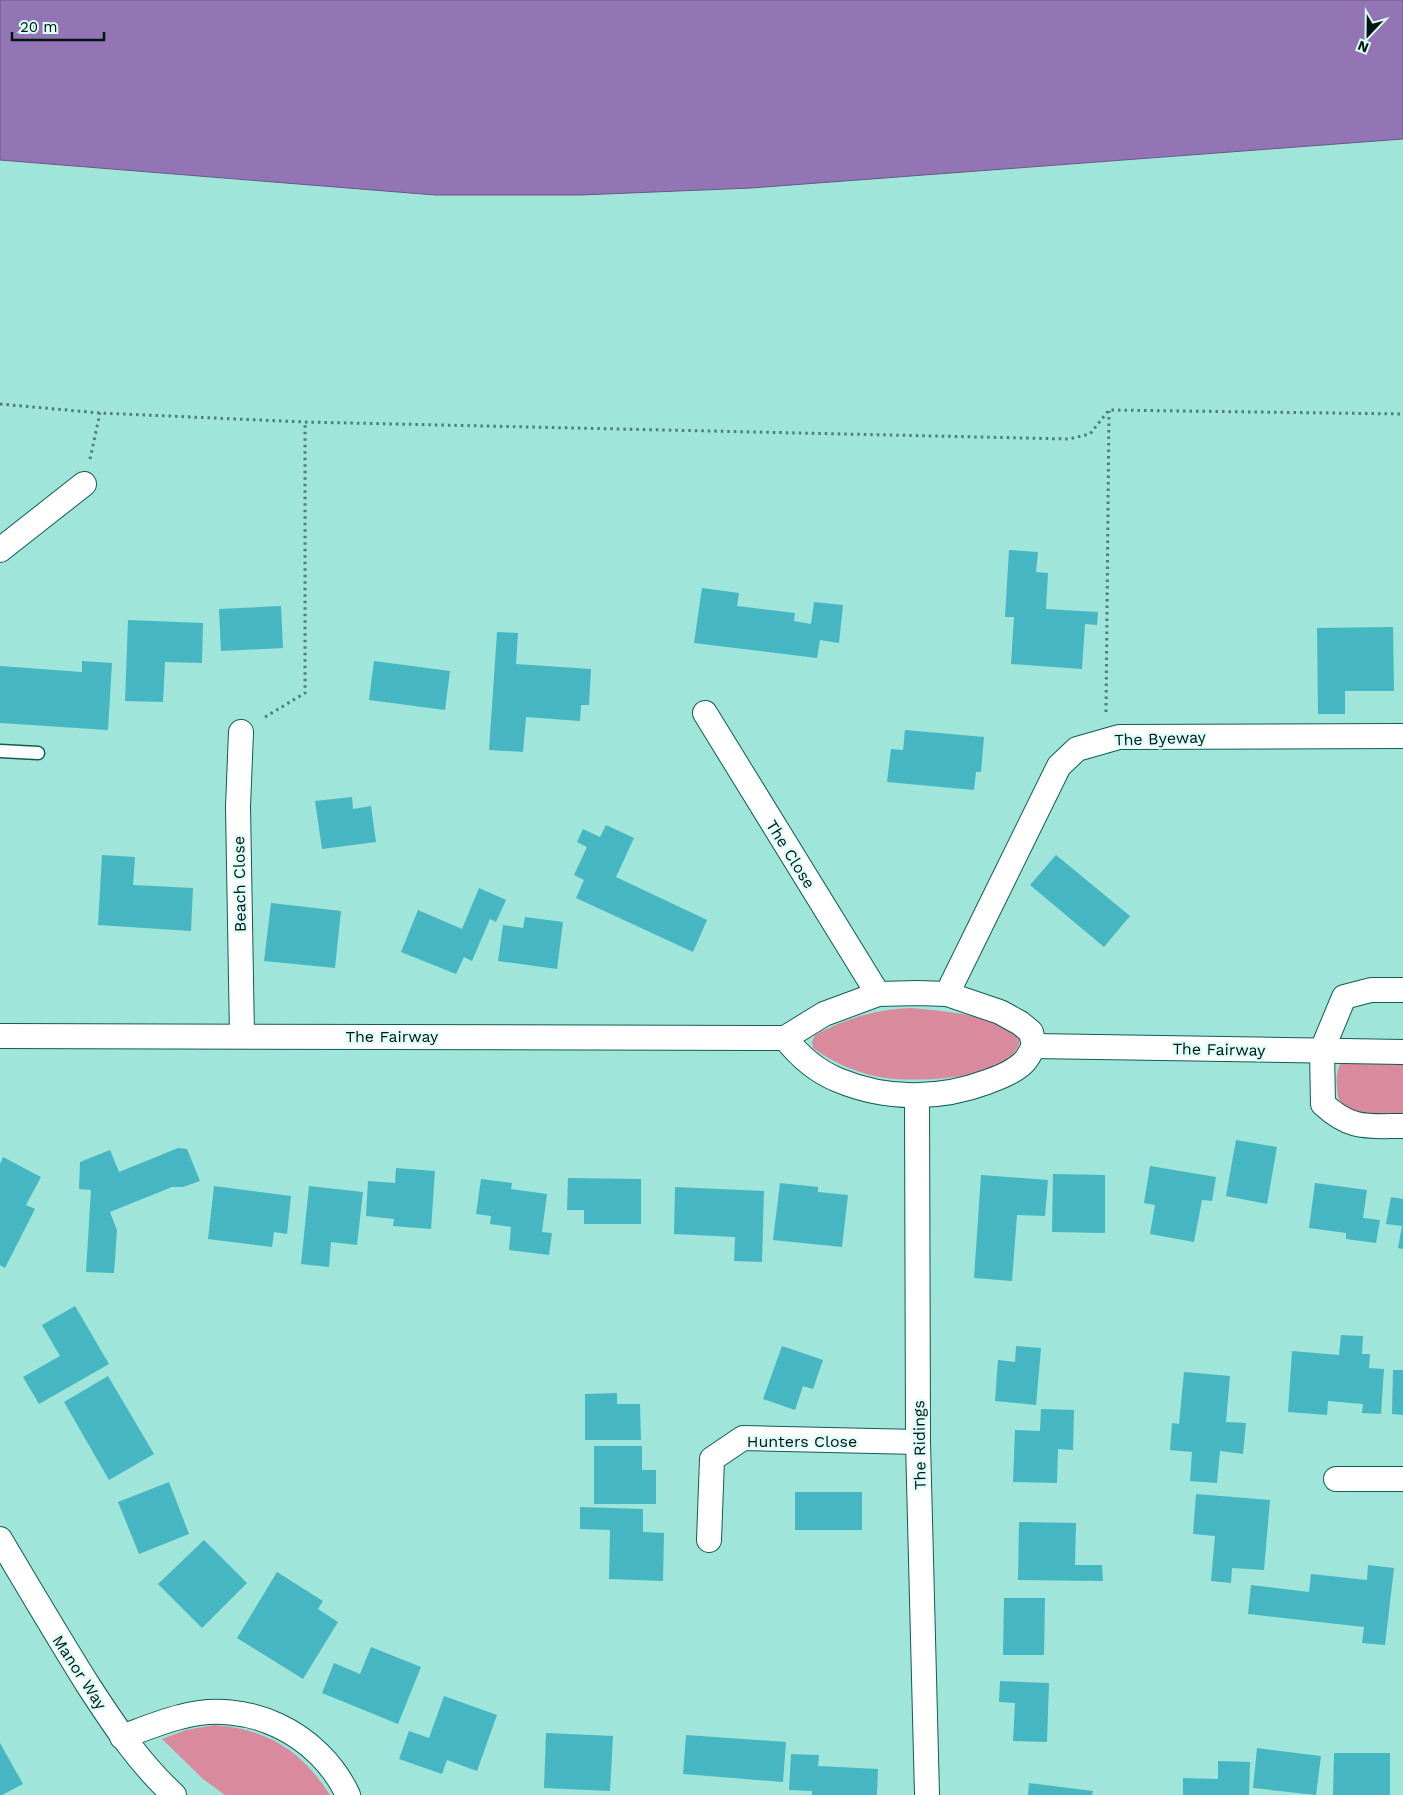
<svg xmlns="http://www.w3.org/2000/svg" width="1403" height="1795" viewBox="0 0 1403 1795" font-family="'Work Sans',sans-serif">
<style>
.green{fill:#d98b9d}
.water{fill:#9375b6;stroke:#675884}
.building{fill:#46b6c2}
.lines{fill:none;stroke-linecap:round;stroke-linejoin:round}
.lane-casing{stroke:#105d55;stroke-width:15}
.street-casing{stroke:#105d55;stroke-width:26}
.path{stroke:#507d76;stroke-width:3;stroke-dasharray:2.5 4;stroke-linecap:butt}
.lane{stroke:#fff;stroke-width:12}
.street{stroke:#fff;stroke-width:24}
.labels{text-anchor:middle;stroke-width:4.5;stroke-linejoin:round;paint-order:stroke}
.street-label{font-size:16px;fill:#001411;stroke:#dcfef9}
</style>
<rect width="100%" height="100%" fill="#9fe5da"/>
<g class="green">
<path d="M912,1008c31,3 85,7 108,29 -1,45 -109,46 -141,40 -24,-5 -47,-15 -66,-29l-1,-6 3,-7c32,-17 62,-26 97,-27z"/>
<path d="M1340,1064h63v51c-26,0 -66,8 -66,-28 -1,-9 0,-15 3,-23z"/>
<path d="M215,1725c54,5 86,25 115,70h-105l-22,-16 -41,-40 24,-9z"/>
</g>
<path class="water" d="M0,0h1403v139l-652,49 -170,7h-146l-435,-35z"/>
<g class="building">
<path d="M1009,550l29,2 -2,20 12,1 -2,36 52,3 -1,13 -12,-1 -3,45 -71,-5 3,-47h-9z"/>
<path d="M702,588l37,5 -2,13 58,7 -1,8 17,3 3,-22 29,3 -4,38 -19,-3 -3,18 -123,-15z"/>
<path d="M281,606l2,42 -62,3 -2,-42z"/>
<path d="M128,620l75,3 -1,40 -37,-1 -2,40 -38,-1z"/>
<path d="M1393,627l1,64h-49v23h-27l-1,-86z"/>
<path d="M497,632l21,1 -2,31 75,5 -2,36h-8l-1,16 -54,-4 -3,35 -34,-2z"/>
<path d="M82,661l30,2 -4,67 -108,-7v-57l82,6z"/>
<path d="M374,661l76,10 -5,39 -76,-10z"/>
<path d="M905,730l79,7 -3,35h-5l-2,18 -87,-8 4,-33 12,1z"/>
<path d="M352,797l1,12 18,-3 5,36 -54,7 -7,-48z"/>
<path d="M606,825l28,13 -18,39 91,43 -14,32 -117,-54 8,-18 -10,-5 13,-28 -10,-5 6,-13 17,8z"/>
<path d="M102,855l33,2 -2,28 60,3 -2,43 -93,-6z"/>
<path d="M1056,855l74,61 -26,31 -74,-62z"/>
<path d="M479,888l27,12 -10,22 -6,-3 -18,42 -8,-4 -8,17 -55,-22 17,-42 44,19z"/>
<path d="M271,903l70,8 -6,57 -71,-7z"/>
<path d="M525,917l38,5 -6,47 -59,-8 5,-36 20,3z"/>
<path d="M1236,1140l41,7 -10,57 -41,-8z"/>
<path d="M178,1148l9,1 13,32 -17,6h-11l-62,25 7,18 -3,43 -28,-1 5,-82 -12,-1 1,-27 30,-12 9,22z"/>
<path d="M3,1157l38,20 -15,28 9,4 -30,59 -5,-3v-101z"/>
<path d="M1150,1166l66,11 -4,24 -10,-1 -8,42 -44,-8 5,-29 -11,-2z"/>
<path d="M396,1168l39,3 -4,58 -38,-3 1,-7 -28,-3 2,-35 27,2z"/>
<path d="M1053,1174l52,1v58l-53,-1z"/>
<path d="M981,1175l67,5 -3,36 -28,-1 -5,66 -38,-3z"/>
<path d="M568,1178l73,1v45h-57v-14h-17z"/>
<path d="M481,1179l31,4 -1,6 36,5 -5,38 10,1 -3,22 -40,-5 2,-23 -21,-3 1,-8 -15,-2z"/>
<path d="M780,1183l38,4v5l30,3 -6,52 -69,-7z"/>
<path d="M1315,1183l52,7 -4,28 17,2 -4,23 -30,-4v-6l-37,-5z"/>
<path d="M214,1186l77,10 -4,38 -13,-2 -2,15 -64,-8z"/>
<path d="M309,1186l54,6 -6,53 -26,-3 -2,25 -28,-3z"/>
<path d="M675,1187l89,4 -2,71 -28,-1 1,-24 -61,-3z"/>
<path d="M1391,1197l12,2v50l-5,-1 4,-22 -16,-2z"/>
<path d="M75,1306l34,58 -70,40 -16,-27 37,-21 -18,-31z"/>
<path d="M1341,1335l22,1 -1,18h8l-1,14 15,1 -3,45 -19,-1 1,-9 -35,-3 -1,14 -39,-3 4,-61 47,4z"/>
<path d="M782,1346l41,14 -10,29 -10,-3 -8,24 -32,-11z"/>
<path d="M1016,1346l25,2 -5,57 -41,-4 3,-41 17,2z"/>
<path d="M1393,1370h10v45l-11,-1z"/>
<path d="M1184,1372l46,4 -4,46 20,1 -3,31 -23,-3 -3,32 -27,-2 2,-29 -22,-2 2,-27 7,1z"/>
<path d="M108,1376l46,78 -45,26 -45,-78z"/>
<path d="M617,1393v11h23l1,36h-56v-46z"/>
<path d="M1041,1409l33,1 -1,40 -15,-1 -1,34 -44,-1 2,-52 25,1z"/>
<path d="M594,1446h48v24h14v34h-62z"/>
<path d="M169,1482l20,52 -50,20 -21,-52z"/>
<rect x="795" y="1492" width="67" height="38"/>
<path d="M1196,1494l74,6 -6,70 -32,-2 -1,15 -20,-2 4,-45 -22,-2z"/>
<path d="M580,1507l63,2v23l21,1 -1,48 -54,-2 1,-49 -30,-1z"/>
<path d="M1019,1522l57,1 -1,42h27l1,16 -85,-1z"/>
<path d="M204,1540l43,43 -45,45 -44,-44z"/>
<path d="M1368,1565l26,3 -9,77 -23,-2 2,-16 -116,-13 3,-29 58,7 2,-18 56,6z"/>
<path d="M277,1572l46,29 -5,8 20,13 -35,57 -66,-41z"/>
<path d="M1004,1598h41l-1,57h-41z"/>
<path d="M371,1647l50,20 -23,57 -76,-31 12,-30 26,11z"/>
<path d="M1000,1681l49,2 -2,59 -34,-1 2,-38 -16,-1z"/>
<path d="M444,1696l53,19 -20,56 -30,-11 -5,14 -43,-15 10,-28 20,7z"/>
<path d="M546,1733l67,3 -3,55 -66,-3z"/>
<path d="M686,1735l100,7 -3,40 -100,-8z"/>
<path d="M0,1743l23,41 -21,11h-2z"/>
<path d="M1257,1748l64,8 -5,39 -63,-7z"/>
<path d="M1334,1753h56v42h-57z"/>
<path d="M791,1754l28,1 -1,11 60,3 -1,26h-65v-4l-23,-1z"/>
<path d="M1218,1761l32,1 -1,33h-66v-17l35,1z"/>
<path d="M1029,1783l64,8 -1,4h-64z"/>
</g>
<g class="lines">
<defs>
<path id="lane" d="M0,751l38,2"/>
<g id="street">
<path d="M0,550l84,-66"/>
<path d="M705,713l173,281"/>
<path d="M241,732l-3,75 4,229"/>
<path d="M1403,990h-32l-27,7 -22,53 1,54c28,26 44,22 80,22"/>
<path d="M918,993l29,1 53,18 20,11 11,9 3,14c-3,5 -6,12 -10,16 -10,10 -24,15 -37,20 -48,18 -101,18 -149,-2 -22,-9 -38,-23 -53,-42l39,-24 54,-20z"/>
<path d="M947,994l112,-228 18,-17 42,-12 284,-1"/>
<path d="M0,1036l785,2"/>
<path d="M1034,1046l369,6"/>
<path d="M917,1096l1,346 9,353"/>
<path d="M1336,1479h67"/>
<path d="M0,1539c29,49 58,98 88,146 26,40 51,78 86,110"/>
<path d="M709,1540l3,-81 31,-21 175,4"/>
<path d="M122,1737c19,-7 38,-15 58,-20 67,-19 139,16 168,78"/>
</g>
</defs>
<use href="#lane" class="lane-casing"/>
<use href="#street" class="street-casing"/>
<g class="path">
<path d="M0,404l100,9 205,9 764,17 21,-5 19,-24 294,4"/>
<path d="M90,459l10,-46"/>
<path d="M1106,712l3,-301"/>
<path d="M265,717l40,-24v-271"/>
</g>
<use href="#lane" class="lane"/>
<use href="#street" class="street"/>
</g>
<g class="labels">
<g class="street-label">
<text transform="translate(1160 738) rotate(-2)" y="6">The Byeway</text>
<text transform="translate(791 854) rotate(58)" y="6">The Close</text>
<text transform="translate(239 884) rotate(-91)" y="6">Beach Close</text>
<text x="392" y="1042">The Fairway</text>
<text transform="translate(1219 1049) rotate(1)" y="6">The Fairway</text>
<text x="802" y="1447">Hunters Close</text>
<text transform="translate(919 1445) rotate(-91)" y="6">The Ridings</text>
<text transform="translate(80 1672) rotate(57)" y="6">Manor Way</text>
</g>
</g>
<g transform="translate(1368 35) rotate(202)" stroke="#dcfef9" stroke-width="4" paint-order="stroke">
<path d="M0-4L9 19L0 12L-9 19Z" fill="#001411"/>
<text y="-8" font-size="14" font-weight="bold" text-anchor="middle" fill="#001411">N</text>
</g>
<path d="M12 32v8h92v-8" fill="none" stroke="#001411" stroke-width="2.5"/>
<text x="20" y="32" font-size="15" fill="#001411" stroke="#dcfef9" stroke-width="4" paint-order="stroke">20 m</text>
</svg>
